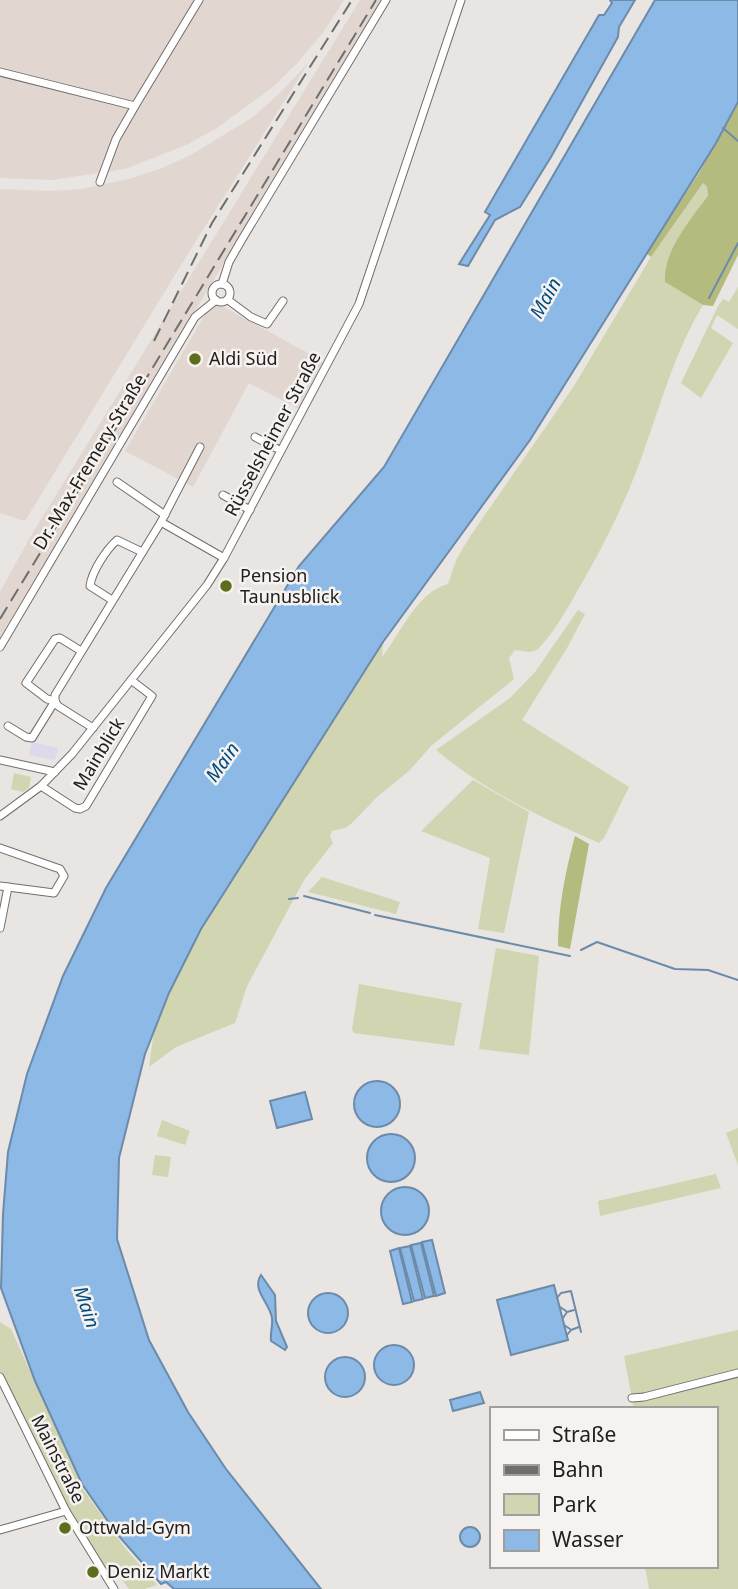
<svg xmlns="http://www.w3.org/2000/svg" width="738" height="1589" viewBox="0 0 738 1589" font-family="'Noto Sans',sans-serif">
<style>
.built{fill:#e2d6d0}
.education{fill:#dfd8ed}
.green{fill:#d1d5b1}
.forest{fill:#b5ba7e}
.water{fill:#8cb9e5;stroke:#6c8baa;stroke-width:2}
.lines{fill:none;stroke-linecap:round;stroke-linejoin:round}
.stream{stroke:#6c8baa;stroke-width:2}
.minor-casing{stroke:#716d6b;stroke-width:9}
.minor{stroke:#fff;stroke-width:7}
.rail{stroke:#706e6c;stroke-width:2;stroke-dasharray:14 7;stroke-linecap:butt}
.poi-dot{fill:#5c6e1b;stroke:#f6f2f0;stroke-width:2.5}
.labels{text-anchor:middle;stroke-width:5;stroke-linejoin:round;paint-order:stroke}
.poi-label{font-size:18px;fill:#21201f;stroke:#f6f2f0;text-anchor:start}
.street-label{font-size:18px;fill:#21201f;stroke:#f6f2f0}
.water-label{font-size:19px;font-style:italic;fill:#014b80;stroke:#f6f2f0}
</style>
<rect width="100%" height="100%" fill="#e9e5e2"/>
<g class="built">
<path d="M0,0h344l-22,34 -24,28 -25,25 -56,41 -31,17 -61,24 -73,11 -52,-2z"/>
<path d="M360,0h22l-282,469 -100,173v-50l29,-53z"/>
<path d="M309,62l-120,190 -164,269 -25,-8v-324l51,2 30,-2 48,-10 33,-11 29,-13 62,-38 27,-24z"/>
<path d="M213,301l111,61 -25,47 -50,-26 -56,104 -68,-36z"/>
</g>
<path class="education" d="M32,742l26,6 -3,12 -26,-5z"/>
<g class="green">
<path d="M703,183l4,4 1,7 -34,53 -9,35 38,23c-29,48 -43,102 -62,154 -16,44 -38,88 -62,129 -12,21 -25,45 -42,62l-7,2 -15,-2 -6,8 5,21 -83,67 -21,24 -33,27 -25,26 -7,5 -13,3 -2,6 3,6 -29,37 -57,106 -12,37 -59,24 -27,20 6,-44 46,-94 182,-287 -1,15c19,-24 35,-65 66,-73l9,-26 12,-20 105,-152 77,-129z"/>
<path d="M738,287v42l-21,-14 -6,13 22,15 -32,55 -20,-15 37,-77 5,-7 6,3z"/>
<path d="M578,610l7,4 -18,34 -45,72 107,67 -25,51 -5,5c-57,-25 -116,-53 -163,-93l74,-52 25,-26z"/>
<path d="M14,773l17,4 -2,11 -6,4 -12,-3z"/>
<path d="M473,780l56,32 -25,121 -26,-4 12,-71 -69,-27z"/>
<path d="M322,877l78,25 -4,12 -88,-22z"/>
<path d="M496,948l43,8 -10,99 -50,-6z"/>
<path d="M359,984l103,19 -8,43 -100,-13 -2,-3z"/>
<path d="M162,1120l28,11 -5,14 -28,-9z"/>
<path d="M738,1128v37l-12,-32z"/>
<path d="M155,1155l16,2 -3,20 -16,-2z"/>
<path d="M716,1174l5,14 -121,28 -2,-15z"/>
<path d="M0,1322l11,7 73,162 41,57 32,37 -13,4h-15l-18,-24 -7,2 -57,-93 -47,-101z"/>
<path d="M738,1330v259h-89l-4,-23h70v-157h-81l-10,-53z"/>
</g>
<g class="forest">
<path d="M738,102v153l-25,51 -10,-1 -38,-23c-2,-32 26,-62 43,-87l-1,-8 -4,-4 -52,74 -5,-4 53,-80z"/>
<path d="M575,836l14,8 -19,105 -12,-3c0,-38 7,-73 17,-110z"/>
</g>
<g class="water">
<path d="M610,0h25l-16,27 -1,10 -67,120 -31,50 -25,13 -27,46 -9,-2 31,-49 -5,-3 114,-197h5l8,-12z"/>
<path d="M655,0h83v102l-22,41 -186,297 -147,202 -182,287 -32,64 -24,61 -26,104 -2,81 32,101 39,72 38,57 95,120h-147l-8,-7 -5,2 -45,-51 -34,-49 -47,-103 -34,-93 2,-74 5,-62 19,-78 36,-98 43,-88 193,-322 85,-99z"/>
<circle cx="377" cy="1104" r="23"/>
<path d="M305,1092l7,27 -35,9 -7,-27z"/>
<circle cx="391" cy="1158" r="24"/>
<circle cx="405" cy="1211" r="24"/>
<path d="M432,1240l13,53 -9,3 -14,-54z"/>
<path d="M421,1243l13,53 -9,2 -14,-53z"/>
<path d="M410,1246l13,53 -9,2 -14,-53z"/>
<path d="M399,1248l13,54 -9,2 -13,-53z"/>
<path d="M261,1275l14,20 1,26 11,26 -2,3 -14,-9c-1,-8 2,-15 1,-23 -2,-15 -21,-28 -11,-43z"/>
<path d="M554,1285l14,55 -57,15 -14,-55z"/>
<circle cx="328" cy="1313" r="20"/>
<circle cx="394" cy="1365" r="20"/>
<circle cx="345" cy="1377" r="20"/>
<path d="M480,1392l4,11 -31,8 -3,-11z"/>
<circle cx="470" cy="1537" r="10"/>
</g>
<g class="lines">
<g class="stream">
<path d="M723,128l15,13"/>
<path d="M709,298l29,-55"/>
<path d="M304,896l66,17"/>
<path d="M289,899l9,-1"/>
<path d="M375,915l195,41"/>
<path d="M581,950l16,-8 78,27 33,1 30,10"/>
<path d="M557,1298l4,-5 10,-2 10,41"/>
<path d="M560,1307l6,4"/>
<path d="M563,1318l4,-6 7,-2"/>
<path d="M564,1325l6,4"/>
<path d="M567,1335l4,-5 8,-3"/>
</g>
<defs>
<g id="minor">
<path d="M0,72l135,34 64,-106"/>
<path d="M100,182l16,-43 19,-33"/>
<path d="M222,284l7,-22 12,-21 145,-241"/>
<circle cx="221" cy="293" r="9"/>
<path d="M228,300l23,17 16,7 16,-23"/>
<path d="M255,437l21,11"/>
<path d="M117,482l48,33"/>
<path d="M223,495l27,15"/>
<path d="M161,522l39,-75"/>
<path d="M112,600l-22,-14c2,-15 16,-36 27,-46l25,12"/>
<path d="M0,647l195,-330 21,-17"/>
<path d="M8,726l18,11 6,1 23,-37 -8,-2 -21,-16 29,-44 5,-1 21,13"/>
<path d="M93,728l-35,-22 -3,-5v-6l106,-173 63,36"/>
<path d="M0,760l55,12"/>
<path d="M41,786l34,22 5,1 6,-3 66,-110 -21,-16"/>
<path d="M0,816l41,-30 31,-32 135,-169 17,-27 135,-254 102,-304"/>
<path d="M0,848l60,21 4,7 -10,17 -54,-7"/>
<path d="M0,928l8,-41"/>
<path d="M0,1377l66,134 48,78"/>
<path d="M632,1398l12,-1 94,-24"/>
<path d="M0,1530l66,-19"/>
</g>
</defs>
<use href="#minor" class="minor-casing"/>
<use href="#minor" class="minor"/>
<g class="rail">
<path d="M154,341l58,-118 140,-223"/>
<path d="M0,619l376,-619"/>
</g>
</g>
<g class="poi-dot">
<circle cx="195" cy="359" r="7"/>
<circle cx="226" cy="586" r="7"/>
<circle cx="65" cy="1528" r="7"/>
<circle cx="93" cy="1572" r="7"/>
</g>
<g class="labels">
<g class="poi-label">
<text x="209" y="365">Aldi Süd</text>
<text x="240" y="582">Pension<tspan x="240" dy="21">Taunusblick</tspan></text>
<text x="79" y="1534">Ottwald-Gym</text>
<text x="107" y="1578">Deniz Markt</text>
</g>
<g class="street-label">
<text transform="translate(273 434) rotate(-62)" y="6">Rüsselsheimer Straße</text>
<text transform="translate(90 462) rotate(-59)" y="6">Dr.-Max-Fremery-Straße</text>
<text transform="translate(99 754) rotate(-59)" y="6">Mainblick</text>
<text transform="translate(58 1459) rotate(63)" y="6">Mainstraße</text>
</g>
<g class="water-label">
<text transform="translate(545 298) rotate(-61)" y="7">Main</text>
<text transform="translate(222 762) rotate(-55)" y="7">Main</text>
<text transform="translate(87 1307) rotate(71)" y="7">Main</text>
</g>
</g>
<rect x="490" y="1407" width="228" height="161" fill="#f6f2f0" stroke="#a19e9c" stroke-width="2"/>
<rect x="504" y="1430" width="35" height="10" fill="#ffffff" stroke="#a19e9c" stroke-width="2"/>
<text x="552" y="1442" font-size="21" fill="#21201f">Straße</text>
<rect x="504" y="1465" width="35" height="10" fill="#706e6c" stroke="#a19e9c" stroke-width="2"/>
<text x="552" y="1477" font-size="21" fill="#21201f">Bahn</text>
<rect x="504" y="1494" width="35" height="21" fill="#d1d5b1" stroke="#a19e9c" stroke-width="2"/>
<text x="552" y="1512" font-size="21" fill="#21201f">Park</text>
<rect x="504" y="1530" width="35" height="21" fill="#8cb9e5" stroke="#a19e9c" stroke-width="2"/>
<text x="552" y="1547" font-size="21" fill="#21201f">Wasser</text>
</svg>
